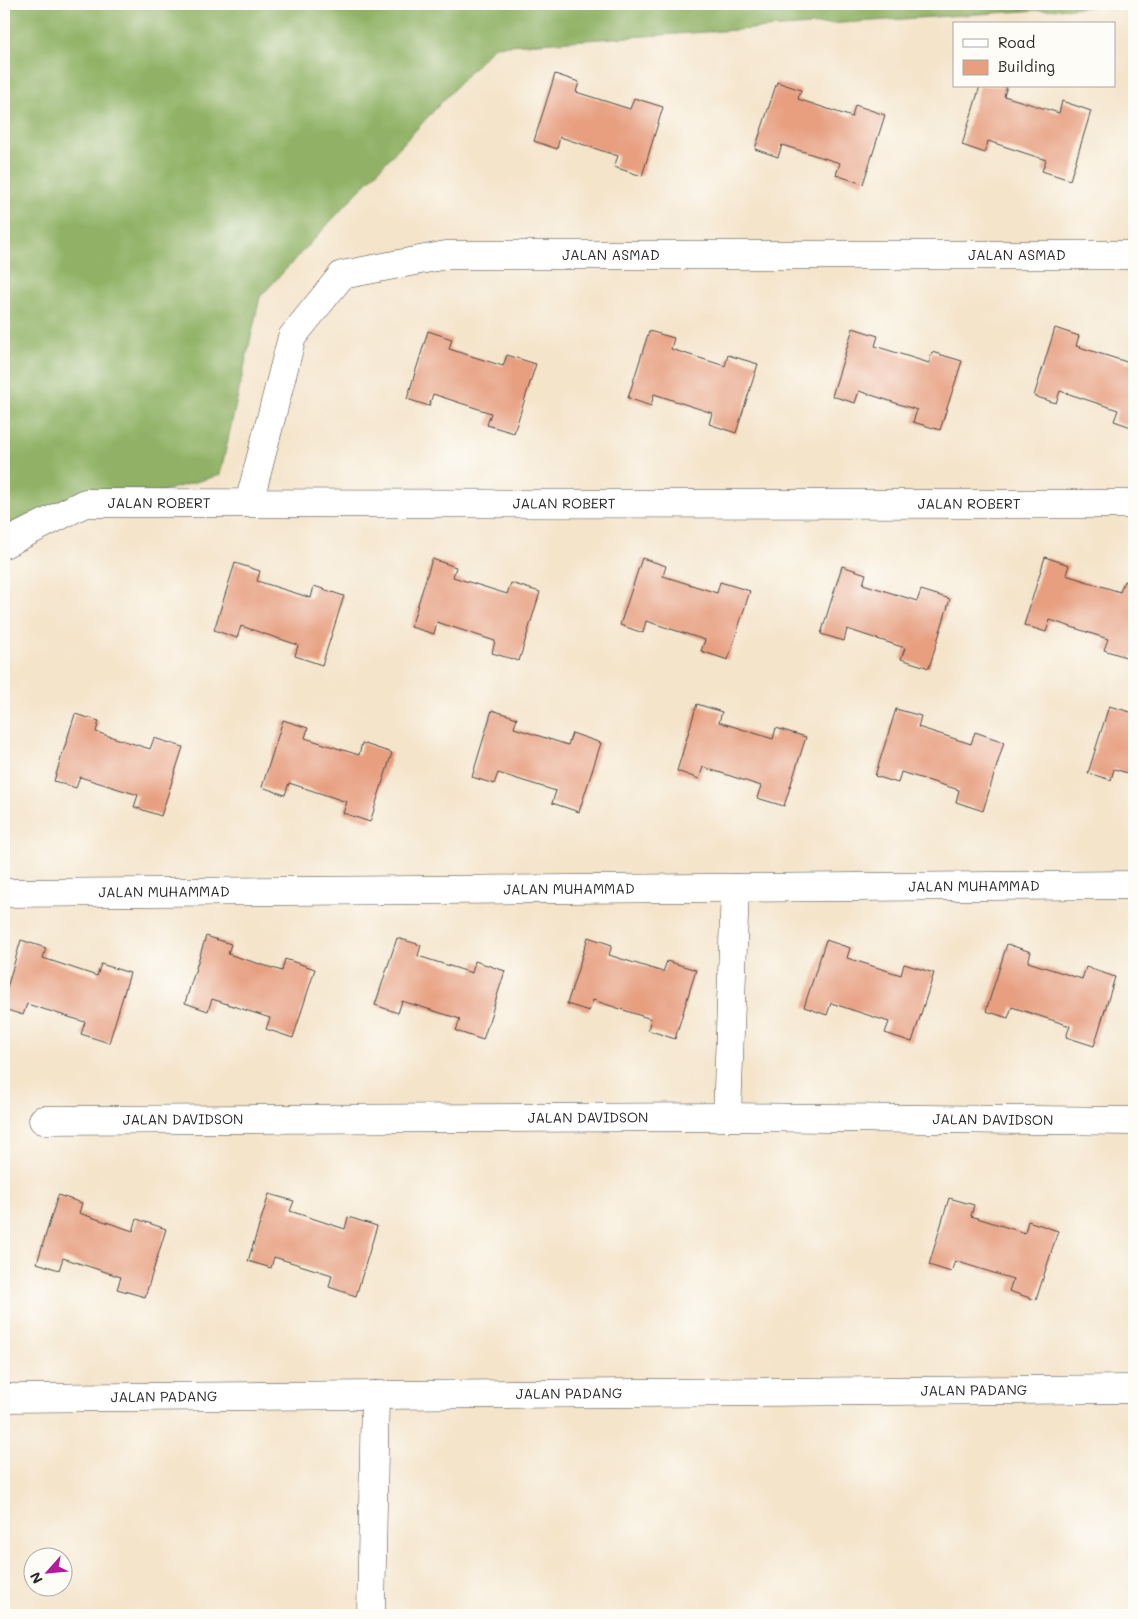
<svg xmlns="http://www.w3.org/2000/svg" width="1138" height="1619" viewBox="0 0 1138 1619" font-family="Mali,sans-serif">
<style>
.forest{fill:#91b266;stroke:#5e6e48}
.building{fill:#e79f80}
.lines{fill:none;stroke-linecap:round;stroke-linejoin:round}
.minor-casing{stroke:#494743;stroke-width:29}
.minor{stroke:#fff;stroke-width:28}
.labels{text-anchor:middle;stroke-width:4;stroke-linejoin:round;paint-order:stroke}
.street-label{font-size:14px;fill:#2b2b2b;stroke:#fdfcf7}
</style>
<rect width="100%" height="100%" fill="#fdfcf7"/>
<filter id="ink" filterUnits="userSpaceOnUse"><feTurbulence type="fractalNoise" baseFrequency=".02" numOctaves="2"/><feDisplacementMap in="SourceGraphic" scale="10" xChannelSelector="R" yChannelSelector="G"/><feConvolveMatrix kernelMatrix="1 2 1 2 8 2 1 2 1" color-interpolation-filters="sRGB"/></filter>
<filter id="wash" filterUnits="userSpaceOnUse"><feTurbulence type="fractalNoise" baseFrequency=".0096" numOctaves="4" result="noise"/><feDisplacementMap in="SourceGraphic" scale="20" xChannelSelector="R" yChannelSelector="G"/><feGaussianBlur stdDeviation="1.12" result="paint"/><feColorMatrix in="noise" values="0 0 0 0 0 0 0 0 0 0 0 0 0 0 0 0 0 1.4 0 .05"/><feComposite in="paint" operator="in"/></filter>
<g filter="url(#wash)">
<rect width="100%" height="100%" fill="#f4e4ca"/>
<path class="forest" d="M4,4h1126l-636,42 -234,251 -40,178 -216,61z"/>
<g id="blocks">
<g class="building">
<path d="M555,74l24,8 -3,10 54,17 4,-11 29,9 -21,69 -28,-9 4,-11 -58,-19 -3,12 -23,-8z"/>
<path d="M777,82l24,8 -3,9 54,18 3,-12 30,10 -22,69 -27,-9 4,-12 -58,-18 -4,12 -23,-8z"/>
<path d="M980,86h27l-3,10 55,17 3,-12 29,10 -21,69 -28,-9 4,-11 -58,-19 -3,12 -23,-8z"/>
<path d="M853,328l25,8 -3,10 54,17 3,-11 30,9 -22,69 -27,-8 4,-12 -58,-19 -4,12 -23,-7z"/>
<path d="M1055,328l24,8 -3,10 54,17 4,-12v77l-20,-7 4,-11 -58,-19 -4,12 -22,-7z"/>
<path d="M428,331l24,8 -3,10 54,17 4,-11 29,9 -22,69 -27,-8 4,-12 -58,-19 -4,12 -22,-7z"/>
<path d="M649,331l25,7 -3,11 54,17 3,-11 30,9 -22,69 -27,-9 3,-11 -58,-19 -3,12 -23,-8z"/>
<path d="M1045,557l24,8 -3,10 54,17 4,-11 10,3v67l-2,8 -28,-9 4,-11 -58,-19 -4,12 -22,-7z"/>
<path d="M642,558l24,8 -3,10 54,17 3,-11 30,9 -22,69 -27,-9 4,-11 -59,-19 -3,12 -23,-8z"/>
<path d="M432,559l24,8 -3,10 54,17 4,-11 29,9 -21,69 -27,-8 3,-12 -58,-19 -3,12 -23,-7z"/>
<path d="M235,563l25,8 -3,10 54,17 3,-12 30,10 -22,69 -27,-9 3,-11 -57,-19 -4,12 -23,-8z"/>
<path d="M842,566l24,8 -3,10 54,17 4,-11 29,9 -21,69 -28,-9 4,-11 -58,-19 -3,12 -23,-7z"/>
<path d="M697,704l25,8 -3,10 54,17 3,-11 30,9 -22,69 -27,-8 4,-12 -58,-19 -4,12 -22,-8z"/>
<path d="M1109,706l25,7 -3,11 3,1v50l-20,-6 -3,11 -23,-7z"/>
<path d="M896,709l25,7 -3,11 53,17 4,-12 29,10 -21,69 -27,-9 3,-12 -58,-18 -3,11 -23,-7z"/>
<path d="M492,710l25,8 -3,10 54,17 4,-12 29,10 -22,69 -27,-9 4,-12 -58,-18 -4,11 -22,-7z"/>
<path d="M75,714l24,7 -3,11 54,17 4,-11 29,9 -22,69 -27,-9 4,-12 -58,-18 -4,11 -22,-7z"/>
<path d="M283,720l25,8 -3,10 54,17 3,-12 30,10 -22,69 -27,-9 4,-11 -58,-19 -4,12 -23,-8z"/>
<path d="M206,936l25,8 -3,10 54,17 3,-12 30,10 -22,69 -27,-9 4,-11 -58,-19 -4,12 -23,-8z"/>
<path d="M588,937l24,8 -3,10 54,17 4,-11 29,9 -21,69 -27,-9 3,-11 -58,-19 -4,11 -22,-7z"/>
<path d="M397,938l24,7 -3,11 54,17 3,-12 30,10 -22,69 -27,-9 4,-12 -58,-18 -4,12 -23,-8z"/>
<path d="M21,940l25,8 -3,10 54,18 4,-12 29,9 -21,70 -28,-9 4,-12 -58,-18 -4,11 -19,-6v-11z"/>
<path d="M826,940l24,8 -3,10 54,17 3,-11 30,9 -22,69 -27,-9 4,-11 -58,-19 -4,12 -23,-8z"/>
<path d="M1007,944l24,8 -3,10 54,17 4,-12 29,10 -21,69 -28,-9 4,-11 -58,-19 -4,11 -22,-7z"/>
<path d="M269,1194l25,7 -4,10 55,18 3,-12 29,9 -21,70 -27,-9 3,-12 -58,-18 -3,11 -23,-7z"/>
<path d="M58,1195l24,8 -3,10 54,18 4,-12 29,10 -21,68 -28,-8 4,-12 -58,-19 -4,12 -22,-7z"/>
<path d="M949,1198l25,7 -3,11 54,17 3,-12 30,10 -22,69 -27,-9 4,-12 -58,-18 -4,11 -22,-7z"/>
</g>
</g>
</g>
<g filter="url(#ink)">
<use href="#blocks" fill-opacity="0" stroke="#494743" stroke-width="1"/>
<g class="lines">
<defs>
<g id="minor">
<path id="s1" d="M249,503l43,-166 50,-62 104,-20h688"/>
<path id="s2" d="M4,544l81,-41 1049,1"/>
<path id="s3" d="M4,893l1130,-8"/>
<path d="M727,1117l8,-229"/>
<path id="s4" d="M43,1120l684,-3 407,4"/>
<path id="s5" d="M4,1398l1130,-9"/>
<path d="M371,1615l4,-220"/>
</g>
</defs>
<use href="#minor" class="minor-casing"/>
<use href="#minor" class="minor"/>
</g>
</g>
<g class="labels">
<g class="street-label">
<text dy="5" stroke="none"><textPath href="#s1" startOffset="522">JALAN ASMAD</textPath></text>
<text dy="5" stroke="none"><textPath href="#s1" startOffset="928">JALAN ASMAD</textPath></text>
<text dy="5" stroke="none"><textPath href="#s2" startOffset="165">JALAN ROBERT</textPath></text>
<text dy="5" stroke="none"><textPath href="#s2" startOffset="570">JALAN ROBERT</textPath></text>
<text dy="5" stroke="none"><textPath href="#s2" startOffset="975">JALAN ROBERT</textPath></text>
<text dy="5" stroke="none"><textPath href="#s3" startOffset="970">JALAN MUHAMMAD</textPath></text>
<text dy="5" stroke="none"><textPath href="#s3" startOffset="565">JALAN MUHAMMAD</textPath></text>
<text dy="5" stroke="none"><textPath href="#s3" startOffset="160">JALAN MUHAMMAD</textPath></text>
<text dy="5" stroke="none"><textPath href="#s4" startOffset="545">JALAN DAVIDSON</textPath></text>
<text dy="5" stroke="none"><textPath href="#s4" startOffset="140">JALAN DAVIDSON</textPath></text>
<text dy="5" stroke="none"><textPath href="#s4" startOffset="950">JALAN DAVIDSON</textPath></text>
<text dy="5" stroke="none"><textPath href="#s5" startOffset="970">JALAN PADANG</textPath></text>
<text dy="5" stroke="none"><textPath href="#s5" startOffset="565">JALAN PADANG</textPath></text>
<text dy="5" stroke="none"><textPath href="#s5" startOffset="160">JALAN PADANG</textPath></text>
</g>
</g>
<rect width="1138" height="1619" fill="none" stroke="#fdfcf7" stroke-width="20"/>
<rect x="953" y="22" width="162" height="65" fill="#fdfcf7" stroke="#a9a8a5"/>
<rect x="963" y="39" width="25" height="8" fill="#ffffff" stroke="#a9a8a5"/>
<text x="998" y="48" font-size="15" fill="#2b2b2b">Road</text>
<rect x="963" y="60" width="25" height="15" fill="#e79f80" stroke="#a9a8a5"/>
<text x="998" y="72" font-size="15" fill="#2b2b2b">Building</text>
<g transform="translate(48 1572) rotate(243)"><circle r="24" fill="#fdfcf7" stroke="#a9a8a5"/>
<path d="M0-4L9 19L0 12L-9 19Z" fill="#b5179e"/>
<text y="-8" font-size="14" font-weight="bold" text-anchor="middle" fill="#2b2b2b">N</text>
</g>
</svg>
